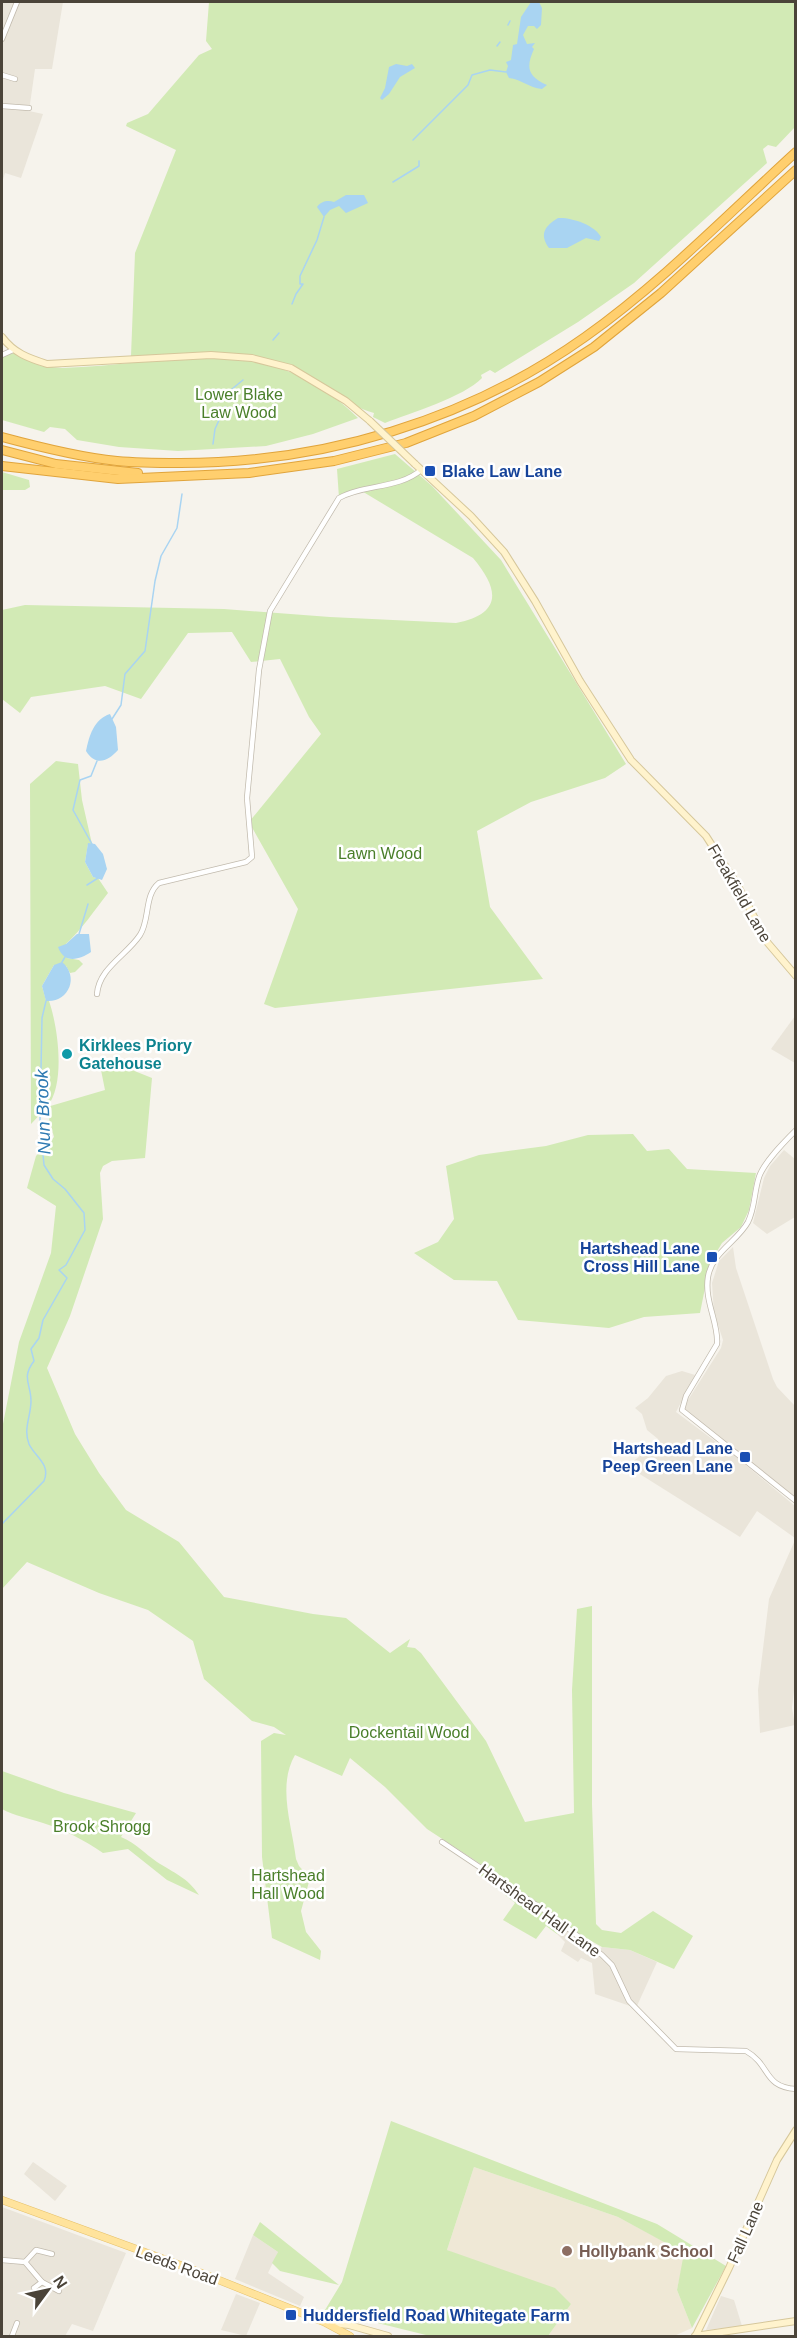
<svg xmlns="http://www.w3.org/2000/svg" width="797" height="2338" viewBox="0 0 797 2338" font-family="Arial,sans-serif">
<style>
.residential{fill:#eae5da}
.education{fill:#efe8d6}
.green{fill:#d2eab5}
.water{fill:#a9d4f2}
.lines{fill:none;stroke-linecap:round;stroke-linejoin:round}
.stream{stroke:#a9d4f2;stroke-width:1.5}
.street-casing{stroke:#c2bbae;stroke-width:6}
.secondary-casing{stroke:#d6c79b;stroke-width:8}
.primary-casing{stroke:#e6c16a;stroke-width:8}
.highway-casing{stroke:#e0a43c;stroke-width:10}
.street{stroke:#fff;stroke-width:4.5}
.secondary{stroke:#fff3cd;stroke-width:6}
.primary{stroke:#ffe39c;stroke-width:7}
.highway{stroke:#ffcf6e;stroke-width:8}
.secondary-bridge-casing{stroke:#d6c79b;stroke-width:8;stroke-linecap:butt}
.secondary-bridge{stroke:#fff3cd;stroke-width:6}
.transit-dot{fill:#1a4fb4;stroke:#fff;stroke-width:2}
.culture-dot{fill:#0f9aa8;stroke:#fff;stroke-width:2}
.education-dot{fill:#8d6e63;stroke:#fff;stroke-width:2}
.labels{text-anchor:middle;stroke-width:5;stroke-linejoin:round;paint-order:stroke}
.park-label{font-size:16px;fill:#4a7f2a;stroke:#fff}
.transit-label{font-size:16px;font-weight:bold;fill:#164399;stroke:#fff;text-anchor:start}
.street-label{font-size:16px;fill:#4b4439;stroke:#fff}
.culture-label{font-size:16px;font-weight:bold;fill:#0d838f;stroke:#fff;text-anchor:start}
.education-label{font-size:16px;font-weight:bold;fill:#785e54;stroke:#fff;text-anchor:start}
.water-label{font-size:18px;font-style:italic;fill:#2e7ab2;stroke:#fff}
</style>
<rect width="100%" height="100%" fill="#f6f3ec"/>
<g class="residential">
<path d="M2,2h61l-11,67h-17l-6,42 14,3 -22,64 -16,-5 -3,10z"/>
<path d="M795,1016v47l-24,-14z"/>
<path d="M784,1150l11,9v58l-28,17 -14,-11 11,-45 6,-12z"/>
<path d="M733,1247l3,21 37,111 4,8 18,19v91l-106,-82 -4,-6 3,-9 33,-52 2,-8 -9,-27 -2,-30 7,-22z"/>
<path d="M682,1371l13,4 -19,37 59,44 60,50v32l-38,-27 -17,26 -113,-71 26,-20 5,-7 -11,-9 -5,-16 -7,-6 13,-10 18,-22z"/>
<path d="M795,1540l1,133 -4,35 3,17 -35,8 -2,-43 11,-91z"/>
<path d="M562,1926l34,27 6,-6 28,3 27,12 -21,46 -41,-14 -3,-31 -11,-5 -3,4 -17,-11 4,-9 -8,-8z"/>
<path d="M33,2162l34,24 -12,15 -31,-27z"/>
<path d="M2,2207l124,46 -33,78 -21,-7 -7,12h-63z"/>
<path d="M253,2235l25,17 -10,21 36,24 -4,9 -65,-27z"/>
<path d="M236,2294l24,9 -14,33 -25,-6z"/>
<path d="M721,2296l13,4 8,26 -36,4z"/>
</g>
<path class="education" d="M474,2167l144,50 67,36 -8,37 15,38 -18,8h-126l23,-32 -124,-54z"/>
<g class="green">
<path d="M209,2h586v125l-19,20 -8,-2 -5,4 4,14 -133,120 -56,39 -83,51 -5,-3 -9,5 1,3c-18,19 -72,35 -97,45l-12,-6 1,-4c-30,-8 -54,-31 -82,-44 -44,-20 -113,-14 -161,-13l4,-103 41,-103 -50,-24 1,-3 21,-9 51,-59 13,-6 -6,-8z"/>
<path d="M14,353l27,13 21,2c113,-3 203,-41 296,50l-45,16 -47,12 -88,5 -59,-4 -42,-7 -12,-11 -15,-2 -6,5 -42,-12v-65z"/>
<path d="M395,454l37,32 69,74 125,204 -21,14 -74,24 -54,29 13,76 53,72 -268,29 -11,-4 34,-95 -49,-87 72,-88 -12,-17 -29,-58 -29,3 -19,-30 -44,1 -47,66 -36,-13 -74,11 -11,16 -18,-14v-89l23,-5 199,4 106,8 126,6c46,-9 44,-33 17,-65l-113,-68 -21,8 -2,-29z"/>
<path d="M2,472l27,8 1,7 -5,3h-23z"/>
<path d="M56,761l22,3 4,36 10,44h-4l-3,18 8,15 5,1 10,15c-14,18 -26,36 -42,51l1,14 12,2 4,4 -8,8 -5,1 -4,-7 -12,-1 -12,21 4,14 3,1c9,26 17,83 -2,106l58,-17 -5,-25 12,-3 40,16 -7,80 -33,3 -9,5 -3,7 3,46 -33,97 -23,52 28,66 24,39 27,37 53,32 45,55 89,17 33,4 44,35 20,-14 -3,8 8,1 6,5 65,88 39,81 49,-9 -2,-123 5,-81 15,-3v198l4,120 6,6 19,3 32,-22 40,25 -19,33 -44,-19 -28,-3 -18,-10 -5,2 -17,-13 -5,8 -11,-8 -10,13 -33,-19 12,-17 -36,-29 3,-9 -55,-36 -42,-42 -35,-29 -8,18 -47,-21c-18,31 -3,70 1,104l3,7 11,12 -9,33 5,21 15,19 -1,9 -48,-22 -10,-81 -1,-116 13,-8 12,2 -12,-8 -22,-6 -48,-42 -11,-38 -45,-31 -49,-17 -72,-31 -25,27v-160l17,-87 32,-89 5,-47 -29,-18 9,-32 18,-19 -8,-29 -15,16 -1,-340z"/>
<path d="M633,1134l14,17 22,-2 18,20 69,4 -7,37 -8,17 -19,16 -12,20 -10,50 -56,4 -35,11 -91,-8 -21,-39 -43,-1 -40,-27 24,-11 16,-23 -8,-53 33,-11 67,-9 42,-11z"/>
<path d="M2,1771l62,22 72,20 -15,24c15,6 23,16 36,25 17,11 30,15 42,33l-32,-15 -39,-31 -25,4c-19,-13 -38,-23 -60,-30 -15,-5 -28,-7 -41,-14z"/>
<path d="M391,2121l266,103 69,42 -34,62 -15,-38 7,-37 -66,-36 -144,-50 -27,83 108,38 16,16 -23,32h-118l-105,-26 17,-28z"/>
<path d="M260,2222l79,63 -59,-14 -8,-8 6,-11 -25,-17z"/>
</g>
<g class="water">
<path d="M531,2h8l3,6 -1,17 -4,4 -3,-3h-6l-5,9 4,9 8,-1 -3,4 2,2c-8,18 -7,27 13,36l-5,4c-13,-1 -21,-10 -33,-11l-3,-6 2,-6 -2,-4 5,-2 2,-15 4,-1 4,-27z"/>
<path d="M396,64l11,2 5,-2 3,4 -15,9 -11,17 -7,6 -2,-2 5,-10 4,-21z"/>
<path d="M346,195h18l4,8 -22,10 -7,-7 -9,4 -6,7 -7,-10c4,-6 11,-7 17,-5z"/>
<path d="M558,218c13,-1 37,7 43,19l-2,4 -13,-3 -19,10h-18c-10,-14 -4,-22 9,-30z"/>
<path d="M110,714l6,13 2,23c-10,11 -22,17 -32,1 3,-15 8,-32 24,-37z"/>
<path d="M88,843l7,1 8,10 4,15 -5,11 -9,-3 -8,-15z"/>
<path d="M77,934h12l2,18c-12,8 -27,12 -33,-5l8,-3z"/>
<path d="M62,962c18,15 6,41 -16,39l-4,-15 12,-21z"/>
</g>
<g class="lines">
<g class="stream">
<path d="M508,25l2,-4"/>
<path d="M497,46l3,-4"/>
<path d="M413,140l55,-55 4,-10 18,-5 16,2"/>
<path d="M393,182l26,-16v-5"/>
<path d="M292,304l4,-10 7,-10h-3v-8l17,-36 7,-23"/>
<path d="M273,340l6,-7"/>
<path d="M228,394l4,-5 11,-9"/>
<path d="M213,444l2,-15 10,-22"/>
<path d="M112,719l9,-14 4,-31 20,-23 10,-70 6,-25 16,-28 5,-34"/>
<path d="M92,844l-19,-34 7,-30 11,-4 6,-15"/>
<path d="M87,885l11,-7"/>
<path d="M79,934l9,-30"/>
<path d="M62,962l3,-5"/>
<path d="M2,1524l42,-43c7,-17 -9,-24 -15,-37 -6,-15 2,-28 2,-43 0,-17 -10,-23 3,-40l-3,-12 8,-11 4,-18 24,-42 -8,-8 7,-5 19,-35 -1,-17 -19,-24 -12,-10 -9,-14 -4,-44 2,-103 4,-17"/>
</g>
<defs>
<g id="street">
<path d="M2,39l15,-37"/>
<path d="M2,75l13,4"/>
<path d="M2,106l27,2"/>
<path d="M2,355l11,-5"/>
<path d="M97,994c2,-26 30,-39 43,-59 10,-15 4,-40 19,-52l87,-21 6,-5 -5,-59 12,-128 11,-59 69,-113c25,-14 60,-9 82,-28"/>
<path d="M796,1130c-12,12 -32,32 -37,47 -5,15 -4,31 -11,45 -11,20 -36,30 -40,55 -4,24 11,47 9,67l-31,52 -4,14 114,91"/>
<path d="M442,1842l105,70 55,43 10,10 17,36 47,48 70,2c25,14 17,36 50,38"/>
<path d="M2,2260l23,2 17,20 17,9"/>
<path d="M25,2262l11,-12 16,4"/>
<path d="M34,2288l8,-6"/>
<path d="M12,2336l5,-13"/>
</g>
<g id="secondary">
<path d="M2,337c12,16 26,21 45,27l164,-9 41,3 39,10 55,33 24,20"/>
<path d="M415,464l56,52 33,36 31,49 45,80 51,79 75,76 32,50 29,56 29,34"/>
<path d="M328,2323l21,2 39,11"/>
<path d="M696,2335l33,-67 48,-108 19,-30"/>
<path d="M695,2336l101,-15"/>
</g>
<path id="primary" d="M2,2200l189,69 133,53 26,14"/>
<g id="highway">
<path d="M2,437c37,10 76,20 115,24 21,2 42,2 63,2 143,0 287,-42 405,-126 76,-54 142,-122 211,-185"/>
<path d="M2,450l54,14 82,9"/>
<path d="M2,466l116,13 131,-6 85,-12 72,-18 68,-27 65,-34 55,-35 67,-54 135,-123"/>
</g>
</defs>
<use href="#street" class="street-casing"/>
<use href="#secondary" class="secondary-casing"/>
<use href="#primary" class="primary-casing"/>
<use href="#highway" class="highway-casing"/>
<use href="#street" class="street"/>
<use href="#secondary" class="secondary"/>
<use href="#primary" class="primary"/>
<use href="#highway" class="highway"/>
<defs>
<path id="secondary-bridge" d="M370,421l45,43"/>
</defs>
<use href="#secondary-bridge" class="secondary-bridge-casing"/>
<use href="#secondary-bridge" class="secondary-bridge"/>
</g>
<g class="transit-dot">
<rect x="424" y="465" width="12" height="12" rx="3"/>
<rect x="706" y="1251" width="12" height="12" rx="3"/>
<rect x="739" y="1451" width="12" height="12" rx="3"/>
<rect x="285" y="2309" width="12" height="12" rx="3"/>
</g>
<circle class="culture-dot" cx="67" cy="1054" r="6"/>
<circle class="education-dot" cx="567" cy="2251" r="6"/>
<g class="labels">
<g class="park-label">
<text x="239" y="400">Lower Blake<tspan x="239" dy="18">Law Wood</tspan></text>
<text x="380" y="859">Lawn Wood</text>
<text x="409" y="1738">Dockentail Wood</text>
<text x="102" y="1832">Brook Shrogg</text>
<text x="288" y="1881">Hartshead<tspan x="288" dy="18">Hall Wood</tspan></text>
</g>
<g class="transit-label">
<text x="442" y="477">Blake Law Lane</text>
<text x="700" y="1254" text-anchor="end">Hartshead Lane<tspan x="700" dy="18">Cross Hill Lane</tspan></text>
<text x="733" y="1454" text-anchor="end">Hartshead Lane<tspan x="733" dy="18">Peep Green Lane</tspan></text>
<text x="303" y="2321">Huddersfield Road Whitegate Farm</text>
</g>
<g class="street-label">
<text transform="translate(740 893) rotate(60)" y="6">Freakfield Lane</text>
<text transform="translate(540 1910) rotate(36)" y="6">Hartshead Hall Lane</text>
<text transform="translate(745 2232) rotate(-66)" y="6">Fall Lane</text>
<text transform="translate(177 2265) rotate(20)" y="6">Leeds Road</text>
</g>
<g class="culture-label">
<text x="79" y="1051">Kirklees Priory<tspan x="79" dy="18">Gatehouse</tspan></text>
</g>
<g class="education-label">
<text x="579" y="2257">Hollybank School</text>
</g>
<g class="water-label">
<text transform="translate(43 1112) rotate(-92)" y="6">Nun Brook</text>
</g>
</g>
<rect width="797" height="2338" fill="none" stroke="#4b4439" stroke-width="6"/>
<g transform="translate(48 2290) rotate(57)" stroke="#ffffff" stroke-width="4.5" paint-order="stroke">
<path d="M0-4.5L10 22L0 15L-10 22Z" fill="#4b4439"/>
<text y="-9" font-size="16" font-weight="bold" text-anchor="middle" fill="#4b4439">N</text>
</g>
</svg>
